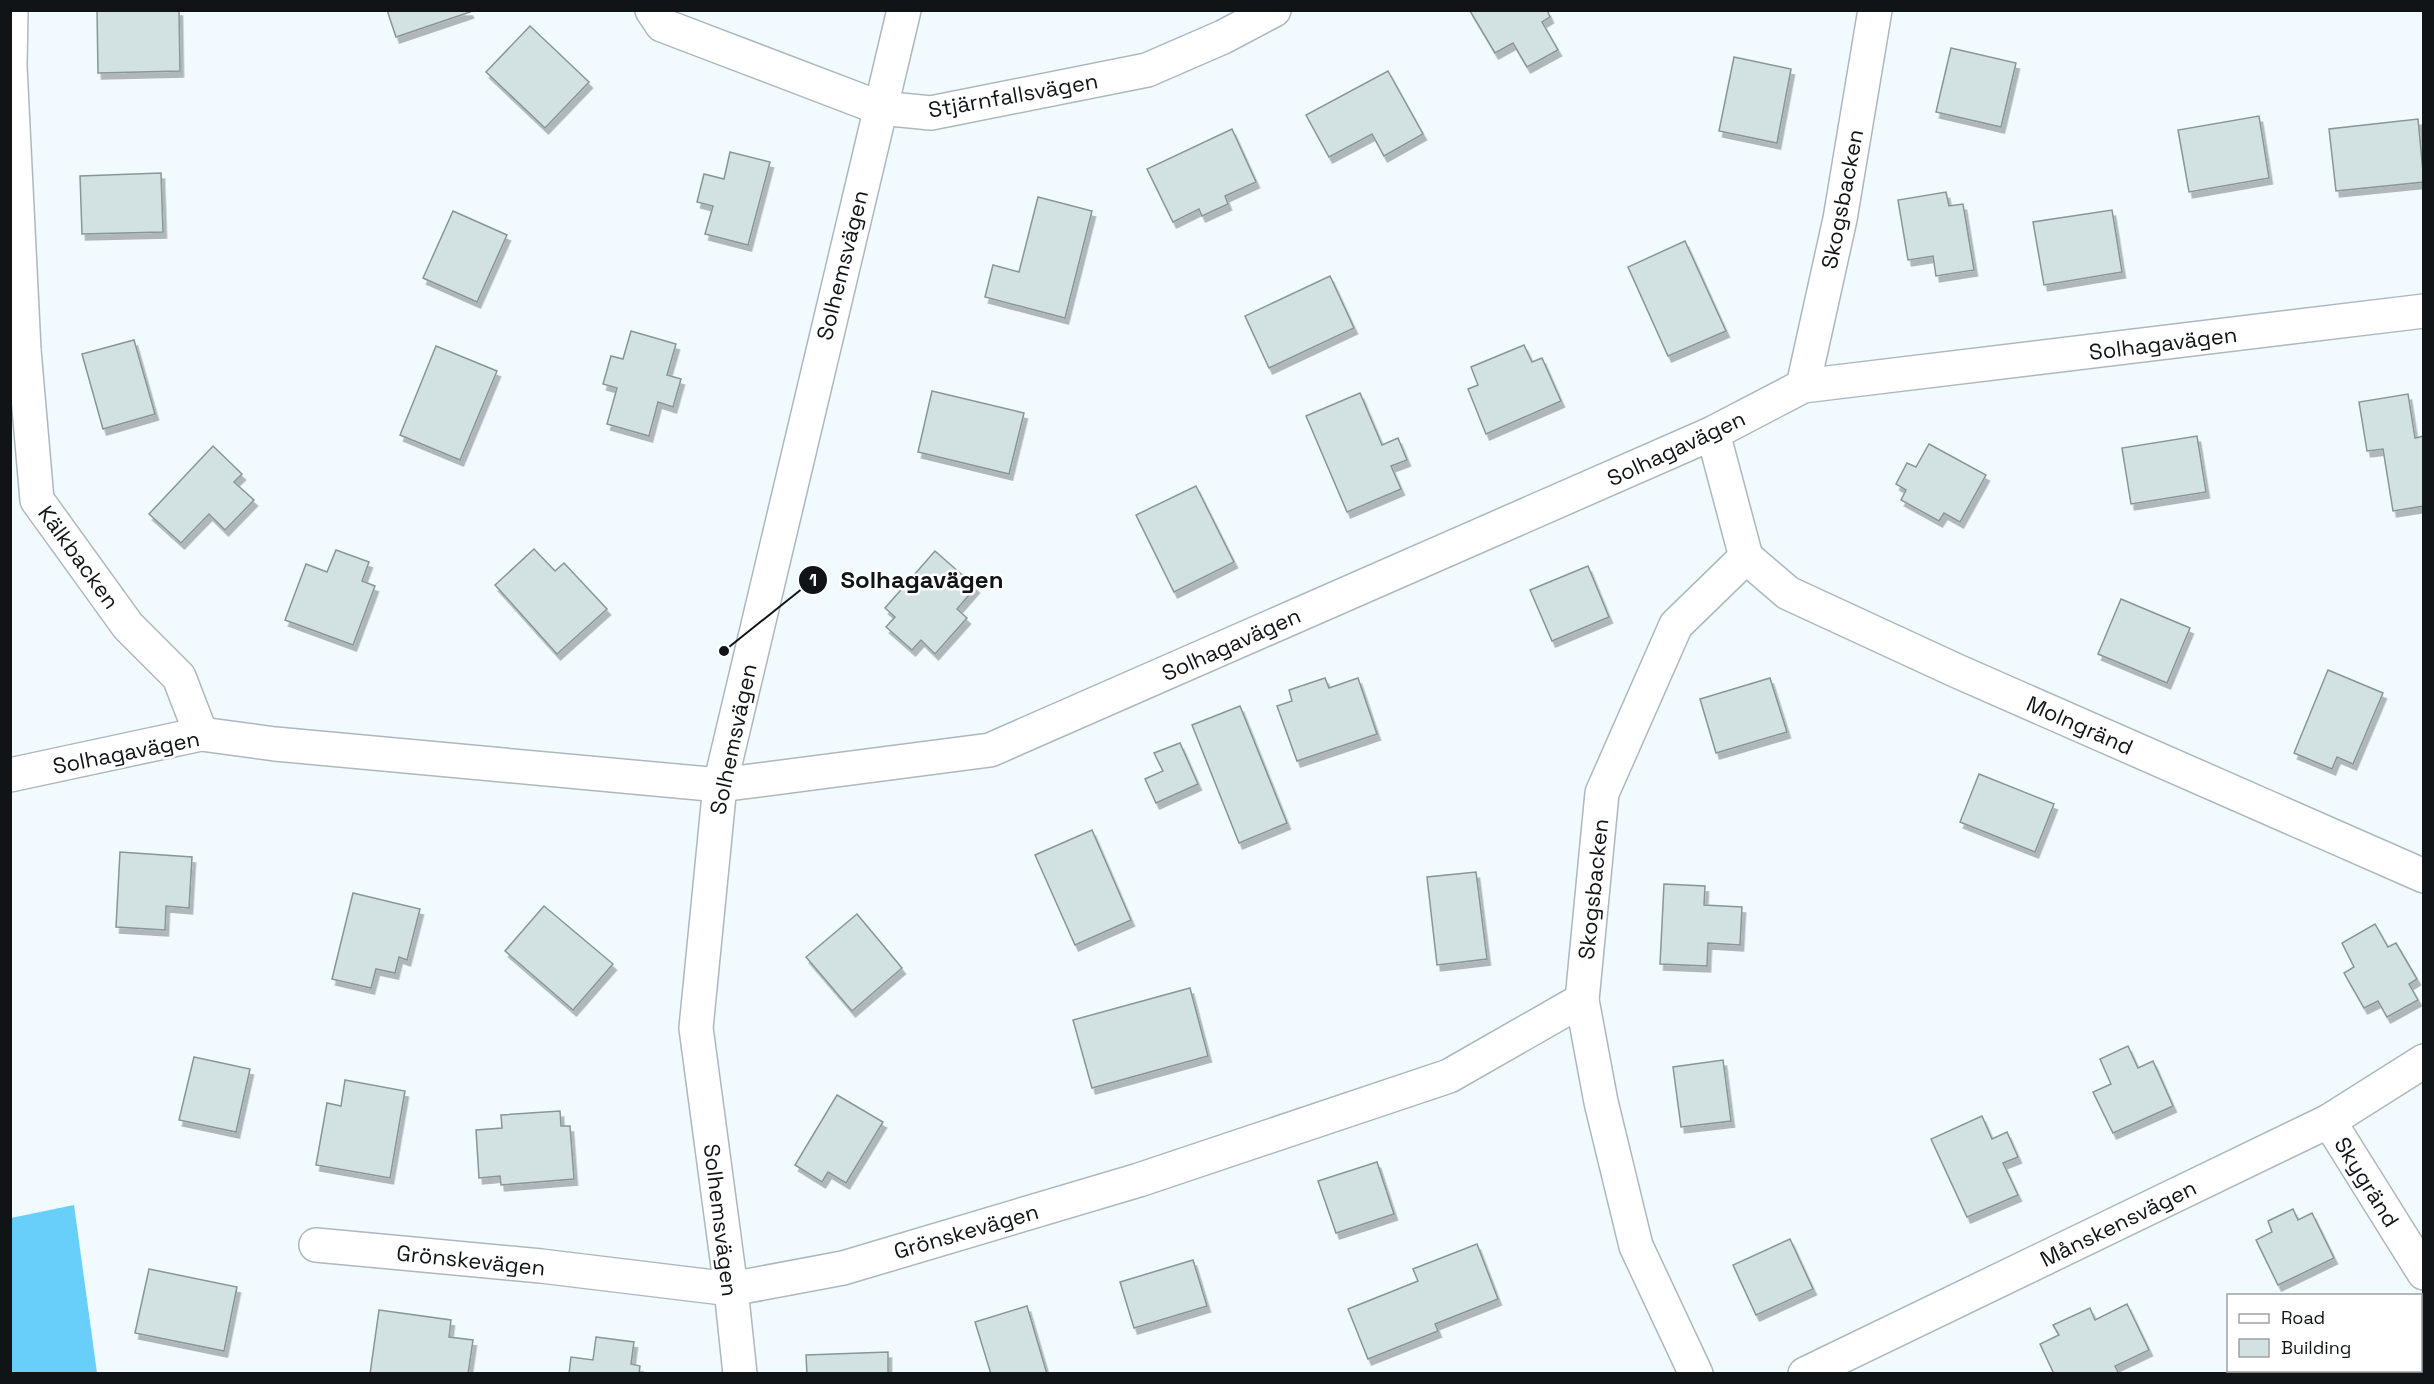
<svg xmlns="http://www.w3.org/2000/svg" width="2434" height="1384" viewBox="0 0 2434 1384" font-family="'Space Grotesk',sans-serif">
<style>
.forest{fill:#68cffb}
.building{fill:#d2e1e1;stroke:#899696;stroke-width:1.5;filter:url(#shadow)}
.lines{fill:none;stroke-linecap:round;stroke-linejoin:round}
.street-casing{stroke:#adb8be;stroke-width:36}
.street{stroke:#fff;stroke-width:33}
.labels{text-anchor:middle;stroke-width:5;stroke-linejoin:round;paint-order:stroke}
.street-label{font-size:22px;fill:#101416;stroke:#fff}
.leader{fill:none;stroke:#101416;stroke-width:2}
.callout-dot{fill:#101416;stroke:#fff;stroke-width:2}
.mark-label{font-size:18px;text-anchor:middle;font-weight:bold;fill:#fff}
.callout-label{font-size:24px;text-anchor:middle;font-weight:bold;fill:#101416;stroke:#fff;stroke-width:5;stroke-linejoin:round;paint-order:stroke}
</style>
<defs>
<filter id="shadow"><feDropShadow dx="3.5" dy="6" stdDeviation="0" flood-color="#0004"/></filter>
</defs>
<rect width="100%" height="100%" fill="#f0faff"/>
<path class="forest" d="M74,1205l23,168h-86v-155z"/>
<g class="building">
<path d="M97,10h82l1,61 -82,2z"/>
<path d="M387,10h82l1,2 -74,25z"/>
<path d="M1547,10l3,7 -8,5 16,28 -31,17 -14,-24 -18,10 -25,-42z"/>
<path d="M530,26l59,56 -44,46 -59,-56z"/>
<path d="M1951,48l65,15 -15,64 -65,-15z"/>
<path d="M1734,57l57,12 -14,74 -58,-12z"/>
<path d="M1388,71l35,63 -39,22 -12,-22 -43,23 -23,-42z"/>
<path d="M2259,116l10,62 -80,14 -11,-62z"/>
<path d="M2418,119l6,63 -88,9 -7,-62z"/>
<path d="M1232,129l24,53 -31,14 3,8 -26,12 -3,-7 -26,13 -26,-53z"/>
<path d="M730,152l40,10 -22,83 -43,-11 8,-28 -16,-4 7,-28 20,5z"/>
<path d="M161,173l2,59 -81,2 -2,-58z"/>
<path d="M1946,192l3,14 14,-2 11,66 -38,6 -3,-20 -25,4 -10,-60z"/>
<path d="M1038,197l54,14 -27,107 -80,-21 8,-32 26,7z"/>
<path d="M2112,210l10,62 -78,13 -11,-63z"/>
<path d="M453,211l54,24 -30,67 -54,-24z"/>
<path d="M1685,241l41,90 -58,25 -40,-89z"/>
<path d="M1330,276l24,52 -85,40 -24,-52z"/>
<path d="M631,331l45,13 -9,31 14,4 -8,28 -15,-5 -9,34 -42,-12 10,-36 -14,-4 8,-28 12,3z"/>
<path d="M134,340l21,74 -52,15 -21,-75z"/>
<path d="M1524,345l8,17 10,-4 19,43 -75,33 -18,-45 10,-4 -7,-18z"/>
<path d="M436,346l61,25 -37,89 -60,-25z"/>
<path d="M932,391l92,22 -15,61 -91,-22z"/>
<path d="M1360,393l22,52 16,-7 9,22 -16,6 10,23 -54,23 -41,-96z"/>
<path d="M2408,394l7,44 9,-2v70l-31,5 -10,-62 -16,2 -8,-49z"/>
<path d="M2197,436l9,56 -75,12 -9,-56z"/>
<path d="M1929,444l57,31 -26,47 -16,-9 -5,8 -38,-21 5,-10 -10,-6 11,-21 9,4z"/>
<path d="M213,446l29,28 -8,8 20,18 -29,30 -16,-16 -28,29 -32,-29z"/>
<path d="M1196,486l38,76 -60,30 -38,-77z"/>
<path d="M534,549l21,22 9,-8 43,46 -50,45 -62,-69z"/>
<path d="M336,550l33,12 -7,19 13,5 -22,59 -68,-25 21,-56 21,8z"/>
<path d="M935,551l41,36 -19,22 10,9 -32,36 -14,-14 -9,10 -26,-23 9,-10 -10,-9z"/>
<path d="M1588,566l21,51 -57,24 -22,-51z"/>
<path d="M2121,599l69,29 -23,55 -69,-29z"/>
<path d="M2328,670l55,23 -30,71 -16,-7 -5,12 -38,-16z"/>
<path d="M1325,678l4,10 29,-10 19,56 -80,27 -20,-55 15,-5 -3,-11z"/>
<path d="M1770,678l17,54 -71,21 -16,-54z"/>
<path d="M1240,706l47,117 -48,20 -47,-118z"/>
<path d="M1180,743l18,41 -42,19 -11,-24 18,-8 -9,-18z"/>
<path d="M1979,774l75,30 -19,48 -75,-30z"/>
<path d="M1092,830l39,90 -56,25 -40,-90z"/>
<path d="M120,852l72,5 -3,51 -23,-2 -1,24 -49,-3z"/>
<path d="M1476,872l11,87 -50,6 -10,-88z"/>
<path d="M1664,884l41,2 -1,19 38,2 -2,38 -32,-2 -1,23 -47,-2z"/>
<path d="M353,893l67,16 -13,51 -8,-3 -4,16 -19,-4 -5,19 -39,-9z"/>
<path d="M544,906l69,58 -40,46 -68,-59z"/>
<path d="M857,914l45,54 -50,43 -46,-54z"/>
<path d="M2375,924l13,23 8,-4 21,36 -8,5 9,16 -31,17 -9,-16 -14,7 -20,-35 10,-6 -12,-24z"/>
<path d="M1190,988l18,68 -116,32 -19,-68z"/>
<path d="M2128,1046l10,22 15,-7 20,45 -60,27 -20,-41 18,-8 -11,-25z"/>
<path d="M194,1057l56,12 -14,63 -57,-12z"/>
<path d="M1723,1060l8,61 -50,6 -8,-60z"/>
<path d="M345,1080l60,11 -15,87 -74,-13 11,-62 14,3z"/>
<path d="M837,1095l46,27 -37,61 -18,-11 -6,10 -27,-17z"/>
<path d="M560,1111l1,15h9l4,53 -73,6 -1,-9 -21,2 -3,-48 26,-2 -1,-13z"/>
<path d="M1982,1116l10,23 15,-7 11,25 -15,6 15,32 -51,22 -36,-78z"/>
<path d="M1377,1162l17,52 -58,19 -18,-52z"/>
<path d="M2293,1209l5,11 14,-7 22,45 -56,27 -22,-45 16,-8 -4,-11z"/>
<path d="M1790,1239l23,50 -57,26 -23,-50z"/>
<path d="M1477,1244l21,55 -63,25 3,7 -70,28 -20,-50 70,-28 -5,-12z"/>
<path d="M1193,1260l14,46 -73,22 -14,-46z"/>
<path d="M149,1269l88,18 -13,64 -89,-18z"/>
<path d="M2127,1304l22,46 -34,16 4,8h-65l-14,-30 19,-9 -6,-10 37,-17 5,12z"/>
<path d="M1027,1306l20,68h-56l-16,-52z"/>
<path d="M379,1310l72,10 -2,17 24,3 -5,34h-98z"/>
<path d="M596,1337l38,5 -3,22 9,2 -1,8h-70l2,-17 22,3z"/>
<path d="M888,1352v22h-81l-1,-19z"/>
</g>
<g class="lines">
<defs>
<g id="street">
<path d="M11,10l-1,56 14,284 13,150 91,126 51,51 22,57"/>
<path d="M652,10l10,15 218,83 51,5 216,-43 76,-33 51,-27"/>
<path d="M1803,386l37,-167 35,-209"/>
<path d="M1746,557l42,36 169,78 467,205"/>
<path d="M10,775l191,-41 74,10 445,41 270,-35 723,-317 90,-47 621,-75"/>
<path d="M2329,1121l95,152"/>
<path d="M316,1245l225,21 190,23 112,-21 296,-88 310,-104 133,-76"/>
<path d="M740,1374l-9,-85 -35,-261 24,-243 184,-775"/>
<path d="M1696,1374l-60,-128 -35,-144 -19,-102 20,-207 74,-168 70,-68 -33,-124"/>
<path d="M1805,1374l524,-253 95,-60"/>
</g>
</defs>
<use href="#street" class="street-casing"/>
<use href="#street" class="street"/>
</g>
<g class="labels">
<g class="street-label">
<text transform="translate(1013 95) rotate(-10)" y="8">Stjärnfallsvägen</text>
<text transform="translate(1842 199) rotate(-79)" y="8">Skogsbacken</text>
<text transform="translate(842 265) rotate(-76)" y="8">Solhemsvägen</text>
<text transform="translate(2163 343) rotate(-7)" y="8">Solhagavägen</text>
<text transform="translate(1676 448) rotate(-25)" y="8">Solhagavägen</text>
<text transform="translate(79 557) rotate(54)" y="8">Kälkbacken</text>
<text transform="translate(1231 644) rotate(-24)" y="8">Solhagavägen</text>
<text transform="translate(2080 725) rotate(24)" y="8">Molngränd</text>
<text transform="translate(733 739) rotate(-78)" y="8">Solhemsvägen</text>
<text transform="translate(126 752) rotate(-11)" y="8">Solhagavägen</text>
<text transform="translate(1593 889) rotate(-84)" y="8">Skogsbacken</text>
<text transform="translate(2367 1182) rotate(58)" y="8">Skygränd</text>
<text transform="translate(721 1220) rotate(83)" y="8">Solhemsvägen</text>
<text transform="translate(2118 1223) rotate(-26)" y="8">Månskensvägen</text>
<text transform="translate(966 1231) rotate(-16)" y="8">Grönskevägen</text>
<text transform="translate(471 1260) rotate(6)" y="8">Grönskevägen</text>
</g>
</g>
<path class="leader" d="M724 651L813 580"/>
<g class="callout-dot">
<circle cx="724" cy="651" r="6"/>
<circle cx="813" cy="580" r="15"/>
</g>
<g class="mark-label">
<text x="813" y="586">1</text>
</g>
<g class="callout-label">
<text x="922" y="588">Solhagavägen</text>
</g>
<rect width="2434" height="1384" fill="none" stroke="#101416" stroke-width="24"/>
<rect x="2227" y="1294" width="195" height="78" fill="#ffffff" stroke="#9fa1a2" stroke-width="1.5"/>
<rect x="2239" y="1314" width="30" height="9" fill="#ffffff" stroke="#9fa1a2" stroke-width="1.5"/>
<text x="2281" y="1324" font-size="18" fill="#101416">Road</text>
<rect x="2239" y="1339" width="30" height="18" fill="#d2e1e1" stroke="#9fa1a2" stroke-width="1.5"/>
<text x="2281" y="1354" font-size="18" fill="#101416">Building</text>
</svg>
